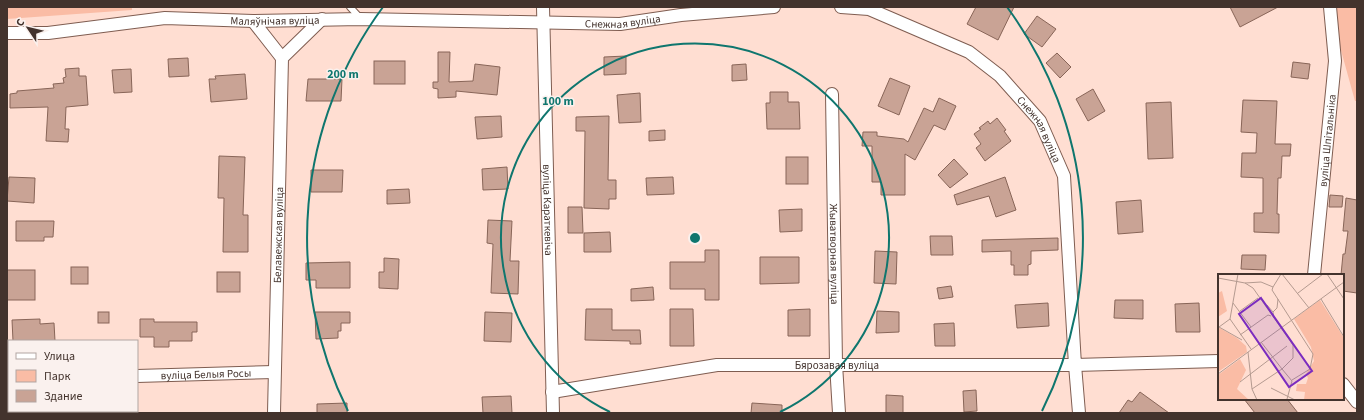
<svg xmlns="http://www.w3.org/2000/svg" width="1364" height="420" viewBox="0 0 1364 420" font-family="'Source Sans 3',sans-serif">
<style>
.green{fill:#fabca5}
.building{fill:#c9a395;stroke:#886558}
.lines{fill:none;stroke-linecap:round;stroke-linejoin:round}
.service-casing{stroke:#7f5d51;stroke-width:8}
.minor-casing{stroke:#7f5d51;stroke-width:14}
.service{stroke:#fff;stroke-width:6}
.minor{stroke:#fff;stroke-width:12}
.ring{fill:none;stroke:#0f766e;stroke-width:2}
.labels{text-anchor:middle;stroke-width:3;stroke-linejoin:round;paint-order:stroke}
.street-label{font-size:11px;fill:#43332d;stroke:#faf1ee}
.inset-road{fill:none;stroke:#b49a90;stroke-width:1}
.view{fill:#7b2cbf;fill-opacity:0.15;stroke:#7b2cbf;stroke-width:2}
.inset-edge{fill:none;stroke:#43332d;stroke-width:2}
.centre{fill:#0f766e;stroke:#faf1ee;stroke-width:2}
.ring-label{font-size:12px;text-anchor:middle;font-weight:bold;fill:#0f766e;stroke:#faf1ee;stroke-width:3;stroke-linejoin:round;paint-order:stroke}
</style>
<rect width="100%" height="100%" fill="#ffded2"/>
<g class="green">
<path d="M7,7h125v3l-125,9z"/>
<path d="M1329,7h28v94h-2z"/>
</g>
<g class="building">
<path d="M976,7h38l-16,33 -31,-16z"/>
<path d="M1230,7h48l-38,20z"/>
<path d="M1037,16l19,13 -14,18 -18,-13z"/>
<path d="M438,52h12l-1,30 24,-1 2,-17 25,3 -3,28 -41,-4v6l-18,1v-9l-5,-1v-6h5z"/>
<path d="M1057,53l14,14 -11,11 -14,-15z"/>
<path d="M626,56v18l-22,1v-18z"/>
<path d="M188,58l1,18 -20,1 -1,-18z"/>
<rect x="374" y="61" width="31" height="23"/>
<path d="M1293,62l17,2 -2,15 -17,-2z"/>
<path d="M746,64l1,16 -15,1v-16z"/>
<path d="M79,68v8h7l2,29 -22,2 -1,22h4l-1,13 -22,-1 2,-34 -38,1v-14l7,-1v-2l37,-3 -1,-4 11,-1 -1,-5 3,-1 -1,-8z"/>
<path d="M131,69l1,23 -18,1 -2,-23z"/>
<path d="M245,74l2,25 -36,3 -2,-23h7l-1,-3z"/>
<path d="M890,78l20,8 -11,29 -21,-9z"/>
<path d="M308,79h34l-1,22h-35z"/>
<path d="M1093,89l12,22 -17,10 -12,-22z"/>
<path d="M770,92h18v10h11l1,27h-33l-1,-26h4z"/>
<path d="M640,93l1,29 -22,1 -2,-28z"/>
<path d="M939,98l17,8 -11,24 -11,-5 -19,35 -10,-6v41h-24v-13h-9v-36h-10l1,-14h14v4l27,3 4,3 16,-34 9,4z"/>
<path d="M1243,100l34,1 -2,43h16l-1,12h-8l-1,22h-3l-1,36h2v19l-25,-1v-19h9v-35l-22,-1 1,-24h14l1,-20 -16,-1z"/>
<path d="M1171,102l2,56 -25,1 -2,-56z"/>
<path d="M501,116l1,21 -25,2 -2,-22z"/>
<path d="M609,116l-1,64h8v19h-7v10l-25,-1 1,-77h-9v-14z"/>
<path d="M997,118l9,12 -2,1 7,10 -26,20 -9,-13 5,-4 -7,-10 7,-5 -2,-1 9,-7 2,3z"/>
<path d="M665,130v10l-16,1v-10z"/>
<path d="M219,156l26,1 -2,58h5v37h-25l1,-54h-6z"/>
<rect x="786" y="157" width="22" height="27"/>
<path d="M954,159l14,15 -18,14 -12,-13z"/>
<path d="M507,167l1,22 -25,1 -1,-21z"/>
<path d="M311,170h32l-1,22h-31z"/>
<path d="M9,177l26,1 -1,25 -27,-2z"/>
<path d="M673,177l1,17 -27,1 -1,-17z"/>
<path d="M1005,177l11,33 -20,7 -7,-21 -32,9 -3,-10z"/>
<path d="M409,189l1,14 -23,1v-14z"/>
<path d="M1330,195l13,1 -1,11h-13z"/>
<path d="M1346,198l11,2v93l-14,-2v-16h-2l2,-21h2l3,-23h-5z"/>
<path d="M1141,200l2,32 -25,2 -2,-32z"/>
<path d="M568,207h14l1,26h-15z"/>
<path d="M802,209v22l-22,1 -1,-22z"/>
<path d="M488,220l24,1 -2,40h9l-1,33 -27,-1 2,-49 -6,-1z"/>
<path d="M16,221h38l-1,16h-9v4h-28z"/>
<path d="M610,232l1,20h-27v-19z"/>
<path d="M930,236h22l1,19h-22z"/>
<path d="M1058,238v12l-27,1v13l-3,1v10h-14v-10h-3v-14l-29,1v-12z"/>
<path d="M705,250h14v50h-14v-11h-35v-27h35z"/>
<path d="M875,251l22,1 -1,32 -22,-1z"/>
<path d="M1242,255h24l-1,15 -24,-1z"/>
<path d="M760,257h39v26l-39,1z"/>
<path d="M384,258l15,1 -1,30 -19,-1v-16h5z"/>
<path d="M350,262v26h-34v-8h-10v-17z"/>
<rect x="71" y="267" width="17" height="17"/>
<rect x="7" y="270" width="28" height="30"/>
<rect x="217" y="272" width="23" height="20"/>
<path d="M951,286l2,11 -14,2 -2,-11z"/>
<path d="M653,287l1,13 -23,1v-12z"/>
<path d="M1115,300h28v19l-29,-1z"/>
<path d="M1048,303l1,23 -32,2 -2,-23z"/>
<path d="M1199,303l1,29h-24l-1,-28z"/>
<path d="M586,309h26v21h28l1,14h-11v-3l-45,-1z"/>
<path d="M670,309h23l1,37h-24z"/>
<path d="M810,309v27h-22v-26z"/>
<path d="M877,311l22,1v20l-23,1z"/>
<rect x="98" y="312" width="11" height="11"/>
<path d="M315,312h35v11h-9v8h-3v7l-22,1z"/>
<path d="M485,312l27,1 -1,29 -27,-1z"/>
<path d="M40,319v5l14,-1 1,18h-42l-1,-21z"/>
<path d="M140,319h14v3h43v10h-5v9h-23v6h-15v-10h-14z"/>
<path d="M954,323l1,23h-20l-1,-22z"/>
<path d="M976,390l1,21 -13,1 -1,-21z"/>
<path d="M1140,392l29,21h-50l9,-13 4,2z"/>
<path d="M886,395l17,1v17h-17z"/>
<path d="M511,396l1,17h-29l-1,-16z"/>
<path d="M1244,399h43l11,14h-43z"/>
<path d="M347,403v10h-30v-9z"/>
<path d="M752,403l30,2v8h-31z"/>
</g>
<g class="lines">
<defs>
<path id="service" d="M350,7l11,12"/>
<g id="minor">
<path id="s1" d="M543,7l10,406"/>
<path id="s2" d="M841,7l28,2 100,43 31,24 40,45 24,55 11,189 144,-4"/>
<path d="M253,21l29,37"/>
<path id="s3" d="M7,33h41l117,-15 88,3 108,-2 259,5 61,-9 93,-8"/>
<path id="s4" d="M832,94l4,270 3,49"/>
<path id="s5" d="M1314,275l21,-214 -5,-54"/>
<path id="s6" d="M137,376l137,-4"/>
<path d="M7,381h2"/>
<path d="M1343,384l14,18"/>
<path id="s7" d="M552,392l165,-27h358l4,48"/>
<path id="s8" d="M274,413l8,-355 40,-39"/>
</g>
</defs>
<use href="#service" class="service-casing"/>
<use href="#minor" class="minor-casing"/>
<use href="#service" class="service"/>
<use href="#minor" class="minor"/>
</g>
<g class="ring">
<path d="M610 412A194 194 0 1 1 780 412"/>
<path d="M348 411A388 388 0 0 1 383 7M1007 7A388 388 0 0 1 1042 411"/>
</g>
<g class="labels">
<g class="street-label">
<text dy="4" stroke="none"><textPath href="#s3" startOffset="269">Маляўнічая вуліца</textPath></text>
<text dy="4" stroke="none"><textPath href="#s3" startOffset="617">Снежная вуліца</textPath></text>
<text dy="4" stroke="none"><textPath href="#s2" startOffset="243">Снежная вуліца</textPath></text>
<text dy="4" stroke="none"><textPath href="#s5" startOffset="135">вуліца Шпітальніка</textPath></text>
<text dy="4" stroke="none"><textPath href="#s1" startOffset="203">вуліца Караткевіча</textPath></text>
<text dy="4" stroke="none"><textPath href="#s8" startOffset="178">Белавежская вуліца</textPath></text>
<text dy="4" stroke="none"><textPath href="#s4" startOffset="160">Жыватворная вуліца</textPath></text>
<text dy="4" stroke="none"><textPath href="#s7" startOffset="287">Бярозавая вуліца</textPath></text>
<text dy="4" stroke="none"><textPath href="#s6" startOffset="69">вуліца Белыя Росы</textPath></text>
</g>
</g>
<g transform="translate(1218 274)">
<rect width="126" height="126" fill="#ffded2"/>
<path d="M4,17l5,20 -9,6v-24zM102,26l24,38v62h-40l1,-8 -9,-1 1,-7h9l2,-6 -2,-4 8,-13 -3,-14 -17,-28zM0,53l19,11 9,8 1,6 -29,20zM22,85l6,11 -9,19 12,11h-31v-25z" fill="#fabca5"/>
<path class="inset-road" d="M20,0l-8,45 21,30M64,0l27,34M109,0l17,25M0,4l27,5 16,-1 12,5M27,9l8,5 40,57v13l-11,11 10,12M55,13l-1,3 41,64 -3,15 -18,11M55,13l8,-13M80,19l25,-19M103,25l23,38M15,29l18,24M49,31l6,7 1,6M22,37l18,-13M55,38l4,-4 1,-9M12,45l-11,8 23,13M22,61l28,-20 3,1M30,78l4,37 5,11M0,100l126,-92M22,108l47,-36M53,114l24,12M34,115l30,-20 -21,-27M69,125l5,-18"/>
<path class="view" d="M43,24l51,73 -23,16 -50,-73z"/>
<rect width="126" height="126" class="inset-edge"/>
</g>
<circle cx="695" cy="238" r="6" class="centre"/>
<g class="ring-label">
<text x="343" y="78">200 m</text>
<text x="558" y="105">100 m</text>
</g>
<rect width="1364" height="420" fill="none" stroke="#43332d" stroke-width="16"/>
<rect x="8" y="340" width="130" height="72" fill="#faf1ee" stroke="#b1a5a1"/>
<rect x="16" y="353" width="20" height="6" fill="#ffffff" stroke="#b1a5a1"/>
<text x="44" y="360" font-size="12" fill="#43332d">Улица</text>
<rect x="16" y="370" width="20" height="12" fill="#fabca5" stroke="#b1a5a1"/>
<text x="44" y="380" font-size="12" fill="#43332d">Парк</text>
<rect x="16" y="390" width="20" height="12" fill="#c9a395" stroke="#b1a5a1"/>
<text x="44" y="400" font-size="12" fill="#43332d">Здание</text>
<g transform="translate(28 28) rotate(305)" stroke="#faf1ee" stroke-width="3" paint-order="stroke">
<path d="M0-3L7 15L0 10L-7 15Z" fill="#43332d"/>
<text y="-6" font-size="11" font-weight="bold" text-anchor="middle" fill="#43332d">С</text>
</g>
</svg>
